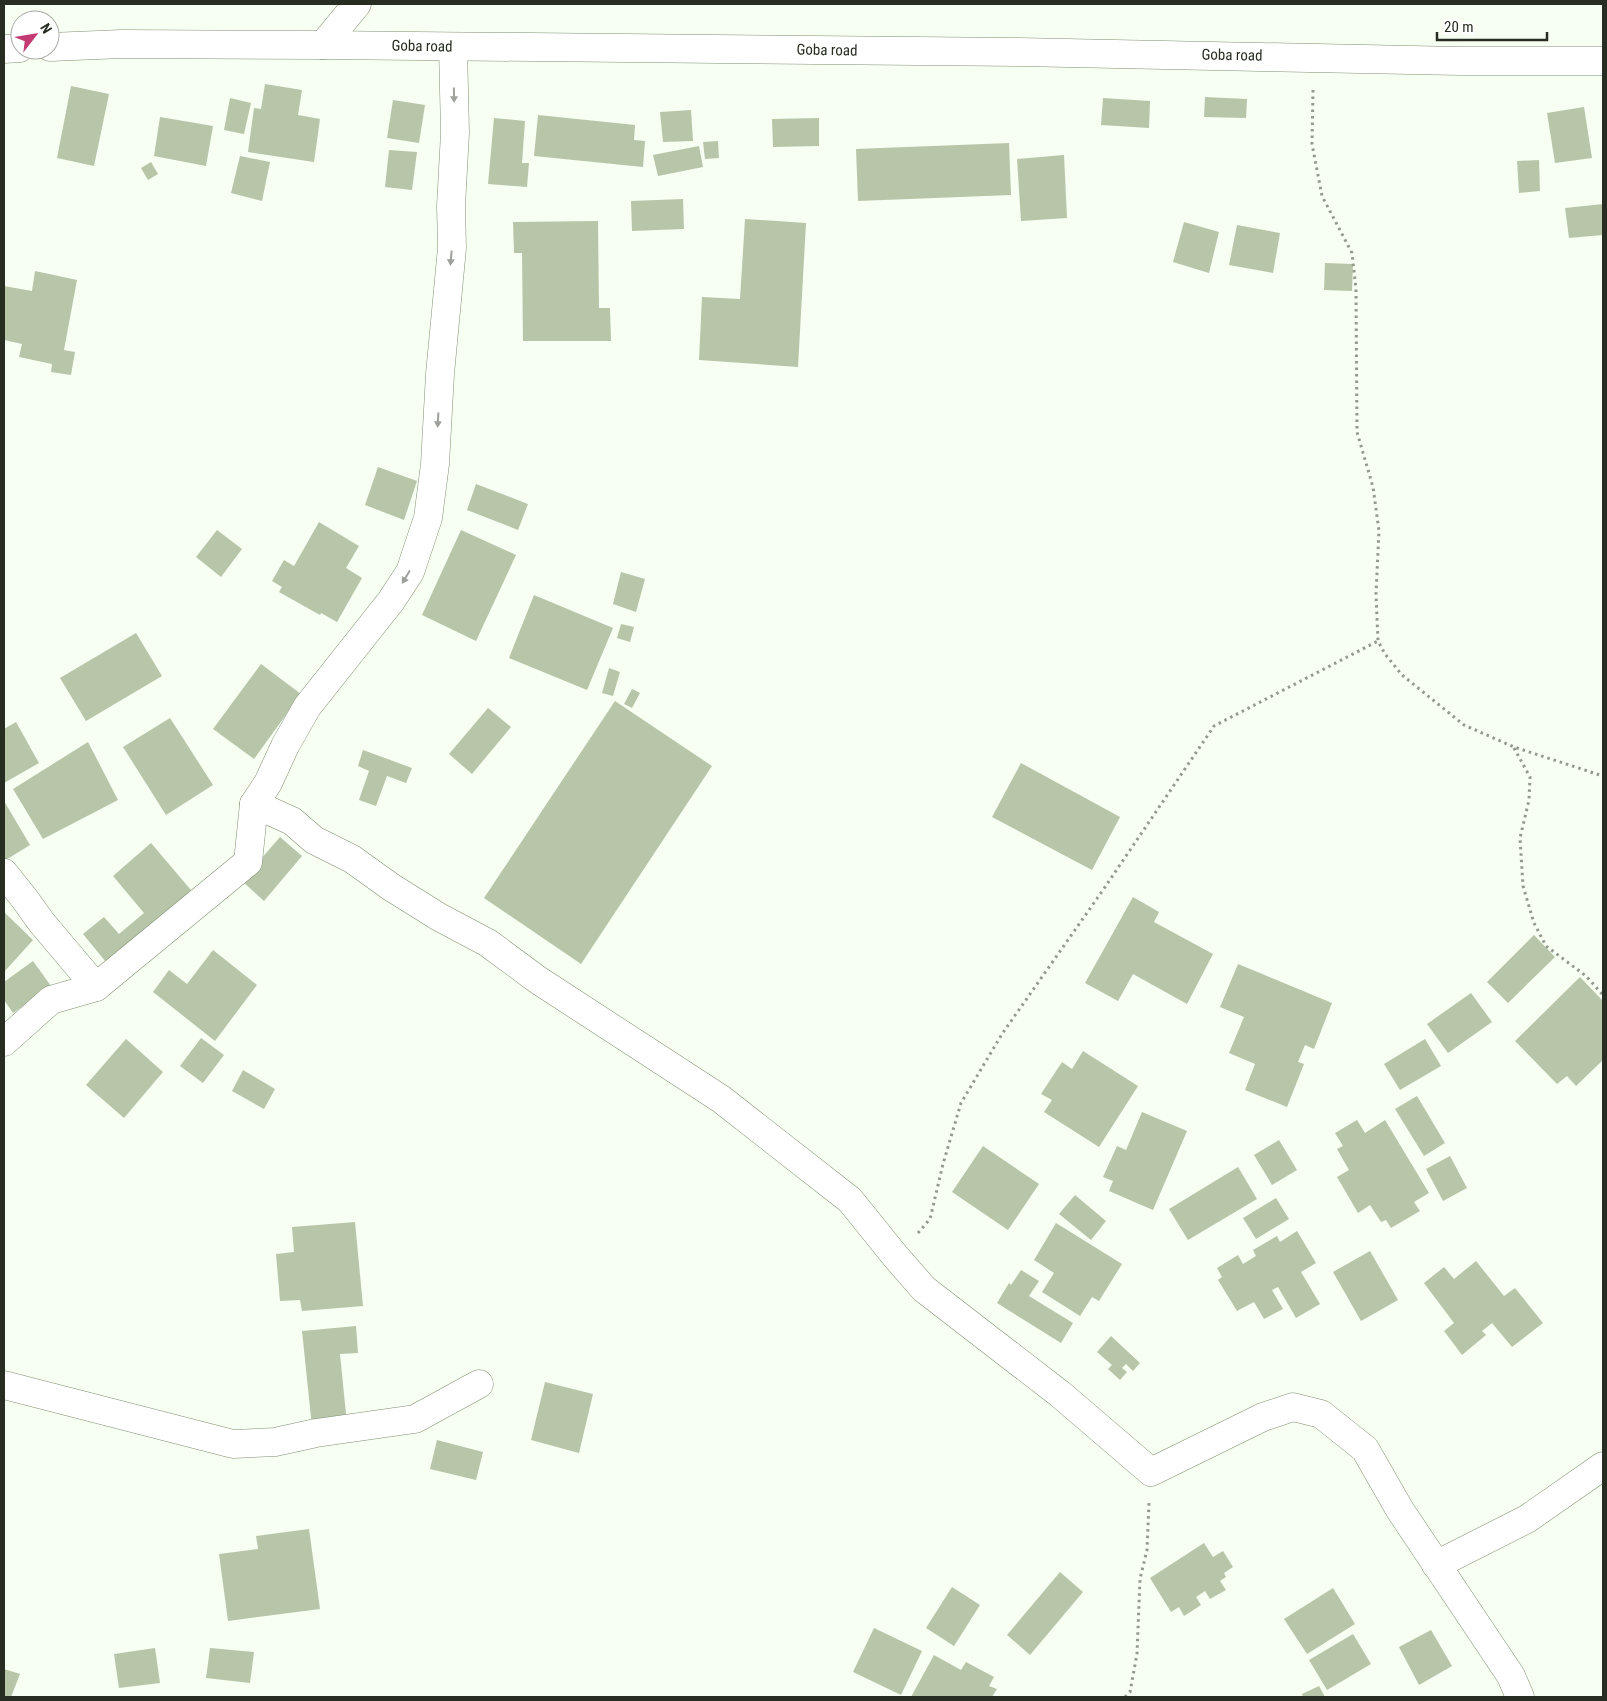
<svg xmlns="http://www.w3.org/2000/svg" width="1607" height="1701" viewBox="0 0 1607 1701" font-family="'Roboto Condensed',sans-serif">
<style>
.building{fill:#b7c6a9}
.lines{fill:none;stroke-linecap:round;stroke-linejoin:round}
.street-casing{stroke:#819074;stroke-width:29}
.secondary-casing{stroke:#819074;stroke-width:29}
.path{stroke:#93998d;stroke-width:3;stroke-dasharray:2.5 4;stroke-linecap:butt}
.street{stroke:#fff;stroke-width:28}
.secondary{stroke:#fff;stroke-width:28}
.oneway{fill:#9ea09b}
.labels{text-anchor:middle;stroke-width:4;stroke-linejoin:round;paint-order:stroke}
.street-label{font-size:15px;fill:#272d21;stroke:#fff}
</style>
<rect width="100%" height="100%" fill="#f7fef2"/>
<g class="building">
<path d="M265,84l37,6 -4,25 22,4 -6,43 -66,-10 6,-44 7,1z"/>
<path d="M71,86l38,8 -15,72 -37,-8z"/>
<path d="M1205,97l42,2 -1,19 -42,-1z"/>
<path d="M230,98l21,5 -7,31 -20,-4z"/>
<path d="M1103,98l47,3 -1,27 -48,-3z"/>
<path d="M393,100l32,5 -6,38 -32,-5z"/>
<path d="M1584,107l8,51 -37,5 -8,-50z"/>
<path d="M691,110l2,31 -30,1 -3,-30z"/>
<path d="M538,115l97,10 -1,15 11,1 -2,26 -109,-11z"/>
<path d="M160,117l53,9 -7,40 -52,-10z"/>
<path d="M494,118l31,3 -3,42h7l-2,24 -39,-3z"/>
<path d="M819,118v28l-46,1 -1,-28z"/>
<path d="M718,141l1,17 -14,1 -2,-17z"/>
<path d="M1009,143l2,52 -153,6 -2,-52z"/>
<path d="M699,146l4,21 -45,9 -5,-21z"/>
<path d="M389,150l28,2 -5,38 -27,-3z"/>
<path d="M1064,155l3,63 -46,3 -4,-62z"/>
<path d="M240,156l30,6 -8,39 -31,-8z"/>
<path d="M1539,160l1,31 -21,2 -2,-32z"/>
<path d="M151,162l7,12 -10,6 -7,-12z"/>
<path d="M683,199l1,30 -52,2 -1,-30z"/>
<path d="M1603,204v31l-34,3 -4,-30z"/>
<path d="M745,219l61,4 -8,144 -99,-7 3,-63 38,2z"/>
<path d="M598,221l1,87h11l1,33h-88l-1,-88h-8l-1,-31z"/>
<path d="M1184,222l35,10 -10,41 -36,-11z"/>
<path d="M1237,225l43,8 -7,40 -44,-8z"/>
<path d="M1325,263l28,1 -1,27 -28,-1z"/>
<path d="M35,271l42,9 -13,70 11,2 -4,23 -20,-3 1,-8 -33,-7 3,-13 -18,-4v-54l28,5z"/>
<path d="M378,467l39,14 -13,39 -39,-15z"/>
<path d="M476,484l52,20 -10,26 -51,-20z"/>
<path d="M319,522l40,24 -13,22 16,10 -25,44 -16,-9 -1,2 -41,-23 3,-5 -10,-6 12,-21 10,6z"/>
<path d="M217,530l25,19 -21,28 -25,-20z"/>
<path d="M461,530l55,25 -40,86 -54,-26z"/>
<path d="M621,572l24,7 -9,33 -23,-8z"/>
<path d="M534,595l79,33 -26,62 -78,-32z"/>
<path d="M621,624l13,3 -4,15 -13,-4z"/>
<path d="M136,633l26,43 -76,45 -26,-43z"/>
<path d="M261,664l40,30 -47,65 -41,-30z"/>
<path d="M609,668l11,4 -7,24 -11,-3z"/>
<path d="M632,689l8,4 -8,15 -8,-4z"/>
<path d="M615,701l97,65 -131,198 -97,-66z"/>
<path d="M488,708l23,19 -39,47 -23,-20z"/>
<path d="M170,718l43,67 -47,30 -43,-68z"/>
<path d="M16,722l23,41 -35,20v-54z"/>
<path d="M88,742l30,58 -75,39 -30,-50z"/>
<path d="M363,750l49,18 -6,15 -19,-7 -11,30 -17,-6 10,-29 -11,-5z"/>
<path d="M1021,763l99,54 -28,53 -100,-53z"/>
<path d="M4,801l26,44 -26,16z"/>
<path d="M280,837l22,19 -38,45 -22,-20z"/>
<path d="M151,843l45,53 -86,71 -27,-33 21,-17 15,17 25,-21 -31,-37z"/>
<path d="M1133,897l26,15 -5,10 59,32 -26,50 -54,-30 -15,27 -33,-18z"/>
<path d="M4,912l29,28 -29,32z"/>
<path d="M1534,935l21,22 -47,46 -21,-21z"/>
<path d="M213,950l44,35 -42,56 -62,-49 16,-22 18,14z"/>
<path d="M33,961l18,25 -38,27 -9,-13v-18z"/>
<path d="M1238,964l94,39 -18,46 -9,-4 -7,17 6,2 -17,43 -42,-17 10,-26 -26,-11 15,-36 -24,-10z"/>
<path d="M1580,977l23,24v59l-27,26 -9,-10 -10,8 -42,-43z"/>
<path d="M1471,993l21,29 -44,31 -21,-29z"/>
<path d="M201,1038l23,17 -21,28 -23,-17z"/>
<path d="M126,1039l37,33 -39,46 -38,-33z"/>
<path d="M1425,1039l16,27 -41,24 -16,-26z"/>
<path d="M1083,1051l55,35 -39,61 -55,-35 8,-12 -11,-6 21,-32 10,7z"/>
<path d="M243,1070l32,19 -11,20 -32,-18z"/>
<path d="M1417,1096l28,47 -21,13 -29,-47z"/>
<path d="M1142,1112l45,19 -34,79 -44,-19 4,-10 -10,-4 14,-31 9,4z"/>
<path d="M1357,1120l8,13 20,-13 44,73 -15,9 6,9 -29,17 -5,-8 -5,2 -11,-17 -12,8 -21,-36 12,-7 -12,-21 6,-3 -8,-13z"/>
<path d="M1279,1140l18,30 -25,15 -18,-30z"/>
<path d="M983,1146l56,38 -31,46 -56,-38z"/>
<path d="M1450,1156l17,32 -24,13 -17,-32z"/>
<path d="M1238,1167l19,32 -69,41 -19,-31z"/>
<path d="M1075,1195l31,26 -15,19 -32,-26z"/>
<path d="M1276,1198l13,21 -33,20 -13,-21z"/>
<path d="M355,1222l8,84 -61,5 -2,-11 -20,1 -4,-47 18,-2 -2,-25z"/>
<path d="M1056,1223l66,41 -23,37 -7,-4 -12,19 -38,-24 12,-19 -20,-13z"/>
<path d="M1297,1231l19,32 -15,9 19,32 -24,14 -18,-31 -6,3 11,19 -19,10 -10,-17 -17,9 -19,-31 4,-3 -5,-9 21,-13 5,9 13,-8 -3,-6 24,-14 3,6z"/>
<path d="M1370,1251l28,49 -37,21 -28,-49z"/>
<path d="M1476,1261l28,35 11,-8 28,35 -31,24 -20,-24 -10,8 4,4 -24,20 -18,-24 10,-8 -30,-40 20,-16 10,12z"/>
<path d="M1021,1270l18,11 -10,15 44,27 -12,20 -64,-40 12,-20 2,2z"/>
<path d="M356,1326l2,27 -18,1 7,70 -35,3 -10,-96z"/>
<path d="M1111,1336l29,27 -7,8 -7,-7 -4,4 5,4 -7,8 -12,-11 4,-4 -15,-13z"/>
<path d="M545,1382l48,12 -14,59 -48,-13z"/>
<path d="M437,1440l46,12 -7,28 -46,-11z"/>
<path d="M309,1529l11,80 -92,12 -9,-67 39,-5 -2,-13z"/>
<path d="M1204,1543l9,14 10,-6 10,16 -9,6 2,4 -6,4 6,9 -16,9 -5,-8 -9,6 5,8 -17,11 -5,-9 -8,5 -21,-34z"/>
<path d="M1060,1572l23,20 -53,63 -23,-20z"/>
<path d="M952,1587l28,18 -26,41 -28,-18z"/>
<path d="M1333,1588l22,36 -48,30 -23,-35z"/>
<path d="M874,1628l48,23 -21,44 -48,-23z"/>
<path d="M1431,1630l21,36 -33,19 -20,-38z"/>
<path d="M1353,1634l18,30 -44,26 -18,-30z"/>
<path d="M155,1648l5,35 -41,5 -5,-34z"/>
<path d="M210,1648l44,4 -4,31 -44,-5z"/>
<path d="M934,1655l27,15 5,-8 28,15 -5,9 8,3 -5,8h-81z"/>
<path d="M4,1669l16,5 -9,23h-7z"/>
<path d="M1319,1686l6,11h-22l-1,-3z"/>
</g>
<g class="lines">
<defs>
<g id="street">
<path d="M323,45l34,-41"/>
<path d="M254,804l38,17 22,19 38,19 39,28 48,30 49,26 50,37 183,119 129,101 46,57 28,32 136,105 91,78 112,-55 30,-10 28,7 44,35 35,61 111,166 9,21"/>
<path d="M4,873l20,25 18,25 54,64"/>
<path d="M4,1042l47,-42 45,-13 152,-125 6,-58 14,-21 17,-37 22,-39 84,-106 19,-29 18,-54 7,-54 5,-90 12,-126 -1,-42 4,-73 -2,-86"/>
<path d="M4,1385l229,59 42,-2 41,-9 99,-14 64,-35"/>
<path d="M1436,1565l91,-46 76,-53"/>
</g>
<g id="secondary">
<path d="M50,47l72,-3 201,1 696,7 441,9h143"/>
<path d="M4,49l16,-1"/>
</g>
</defs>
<use href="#street" class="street-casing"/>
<use href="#secondary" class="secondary-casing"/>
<g class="path">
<path d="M1313,90l-1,54 10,52 30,57 4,36 1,143 16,55 6,44 -3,63 2,47 7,13 17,21 62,50 50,22 89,29"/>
<path d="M1514,748l16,29 -1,23 -9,38 3,48 11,37 12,23 40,30 17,19"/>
<path d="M918,1233l12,-14 13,-55 18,-61 41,-69 101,-144 111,-164 164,-85"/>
<path d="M1125,1697l5,-5 7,-38 3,-75 7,-29 2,-47"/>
</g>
<use href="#street" class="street"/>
<use href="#secondary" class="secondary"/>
</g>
<defs><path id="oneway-solid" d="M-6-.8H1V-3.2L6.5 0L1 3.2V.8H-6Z" transform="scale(1.25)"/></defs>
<g class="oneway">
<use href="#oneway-solid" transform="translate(454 95) rotate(89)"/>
<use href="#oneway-solid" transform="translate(451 258) rotate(95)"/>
<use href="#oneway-solid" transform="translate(438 420) rotate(93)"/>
<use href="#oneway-solid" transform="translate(406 577) rotate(121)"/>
</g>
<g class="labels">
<g class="street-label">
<text transform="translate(422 46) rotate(1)" y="5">Goba road</text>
<text transform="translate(827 50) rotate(1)" y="5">Goba road</text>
<text transform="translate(1232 55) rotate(1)" y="5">Goba road</text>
</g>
</g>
<rect width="1607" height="1701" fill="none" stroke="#272d21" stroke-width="10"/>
<g transform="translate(35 35) rotate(59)"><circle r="24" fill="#ffffff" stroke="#a9aba6"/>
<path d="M0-4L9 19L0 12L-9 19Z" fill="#c33971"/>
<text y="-8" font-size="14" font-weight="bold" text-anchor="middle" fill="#272d21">N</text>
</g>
<path d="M1437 32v8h110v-8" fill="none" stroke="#272d21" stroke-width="2.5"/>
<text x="1444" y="32" font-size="15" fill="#272d21" stroke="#ffffff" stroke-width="4" paint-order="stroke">20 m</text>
</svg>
